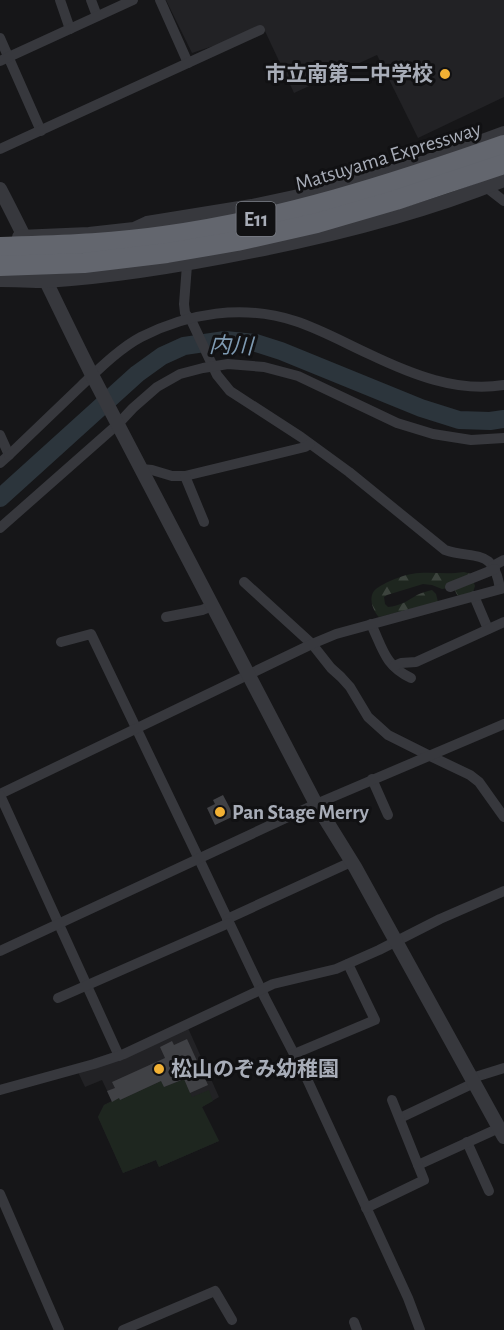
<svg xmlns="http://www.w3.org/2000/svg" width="504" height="1330" viewBox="0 0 504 1330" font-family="'Alegreya Sans','Noto Sans JP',sans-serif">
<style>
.built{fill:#222225}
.grass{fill:#1e261f}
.forest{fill:url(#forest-firs)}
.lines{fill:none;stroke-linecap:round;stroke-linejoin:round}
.river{stroke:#2c353c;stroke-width:18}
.building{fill:#404145}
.minor{stroke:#37383d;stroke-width:10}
.tertiary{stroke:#37383d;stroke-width:14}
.motorway-bridge{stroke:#63666e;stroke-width:20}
.poi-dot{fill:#f2b134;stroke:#111113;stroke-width:2}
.labels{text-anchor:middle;stroke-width:6;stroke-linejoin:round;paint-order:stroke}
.shield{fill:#111113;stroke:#7b7e86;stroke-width:1.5}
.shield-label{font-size:20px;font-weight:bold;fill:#a8adb8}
.poi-label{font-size:21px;font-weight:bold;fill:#a8adb8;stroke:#111113;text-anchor:start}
.street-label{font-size:21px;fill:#a8adb8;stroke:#111113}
.water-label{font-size:22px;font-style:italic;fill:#7f9bb3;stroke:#111113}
</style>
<defs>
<pattern id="forest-firs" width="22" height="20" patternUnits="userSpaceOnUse" patternTransform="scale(1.5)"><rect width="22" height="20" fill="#1e261f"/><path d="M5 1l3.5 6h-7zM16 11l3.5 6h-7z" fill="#3c433d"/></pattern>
</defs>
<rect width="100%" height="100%" fill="#161618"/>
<g class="built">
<path d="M166,0h338v97l-86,41 -41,-83 -83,38 -30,-64 -72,24z"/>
<path d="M188,1028l31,69 -17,10 17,34 -60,26 -3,-7 -33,13 -25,-56 6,-12 8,-4 -10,-21 -17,7 -7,-15z"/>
</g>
<path class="grass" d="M184,1079l8,18 17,-7 4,11 -11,6 17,34 -60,26 -3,-7 -33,13 -25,-56 6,-12 15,-7 1,2 41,-19 4,6z"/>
<path class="forest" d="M464,572l7,2 4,12 -2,6 -15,4 -2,-3 -1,-3 -7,-2 -6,1 -10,-4 -9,-1 -36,11 -3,2 1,7 3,3c12,-1 19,-6 29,-12 4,-2 10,-4 15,-5l4,4 2,8 -59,15c-5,-5 -11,-18 -5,-26 6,-7 29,-16 38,-17 17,-3 34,1 52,-2z"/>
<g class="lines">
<path class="river" d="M0,498l137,-124 25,-18 22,-10 41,-6 31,3 25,8 140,57 38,12 31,1 14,-2"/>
</g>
<g class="building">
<path d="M223,795l11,21 -19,9 -8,-17 8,-4 -2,-4z"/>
<path d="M187,1039l21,46 -18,8 -6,-14 -20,8 -3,-6 -41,19 -1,-2 -7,4 -5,-11 8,-3 -3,-6 53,-24 -5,-11 12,-6 2,4z"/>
</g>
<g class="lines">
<g class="minor">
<path d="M60,0l10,29"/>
<path d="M91,0l6,16"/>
<path d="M160,0l28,63"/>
<path d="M0,38l41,93"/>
<path d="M0,61l133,-61"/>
<path d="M0,149l260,-119"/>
<path d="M486,187l18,14"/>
<path d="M187,265l-3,39 1,9 7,9 25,53 13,16 71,46 48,35 96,78c30,10 49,-3 55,39"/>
<path d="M0,435l9,20 -9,8"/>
<path d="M9,455c24,-23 48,-46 72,-69 17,-16 39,-38 60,-49 47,-24 102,-33 154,-16 25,8 50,22 74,33 42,20 88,39 135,31"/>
<path d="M141,469l11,1 20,6h13l120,-29 5,-3"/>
<path d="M185,476l19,46"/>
<path d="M0,528l118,-104 15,-16 24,-21 23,-13 23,-6 25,-4 36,3 34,9 99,47 36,11 38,6 33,-2"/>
<path d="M493,566l11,-6"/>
<path d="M244,582l68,62 19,24 10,9 9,10 18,30 20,18 40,20 42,20 9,7 25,35"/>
<path d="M450,587l45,-18"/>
<path d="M474,596l14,33"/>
<path d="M166,617l36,-7 10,-4"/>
<path d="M371,624c12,25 14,42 40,54"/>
<path d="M61,642l30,-8 108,225 66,139 42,81 101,219 12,32"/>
<path d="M394,666l7,-3 15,-1 88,-40"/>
<path d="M372,779l16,36"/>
<path d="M0,794l312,-150 24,-10 168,-46"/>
<path d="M0,795l119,261"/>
<path d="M227,919l124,-57"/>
<path d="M0,951l316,-147 188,-80"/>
<path d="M58,998l171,-75"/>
<path d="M294,1054l81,-34 -27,-56"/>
<path d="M472,1078l32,-10"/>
<path d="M0,1090l94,-26 30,-10 149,-70 63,-15 43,-19 61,-31 64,-28"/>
<path d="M400,1118l74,-35"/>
<path d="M467,1142l22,49"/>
<path d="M418,1165l81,-37"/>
<path d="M0,1194l59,136"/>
<path d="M366,1208l58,-28 -32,-80"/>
<path d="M354,1322l3,8"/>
<path d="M123,1330l92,-39 17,29"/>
</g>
<g class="tertiary">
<path d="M0,189c32,61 60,123 91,184 74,144 150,287 225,431l39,63 149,270"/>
<path d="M19,237l70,-3 45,-5 13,-6 105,-17 56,-12 117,-32 79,-29"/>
<path d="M0,280c15,0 31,1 46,1 70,-4 139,-16 208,-30 85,-17 169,-38 250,-71"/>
</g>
<g class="motorway-bridge">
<path d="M0,247c55,-2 110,-3 164,-11 117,-16 229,-52 340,-91"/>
<path d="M0,266l84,-3 83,-10 70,-12 80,-18 79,-23 108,-36"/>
</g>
</g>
<g class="poi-dot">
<circle cx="445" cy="74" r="6"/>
<circle cx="220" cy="812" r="6"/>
<circle cx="159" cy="1069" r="6"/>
</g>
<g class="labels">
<rect class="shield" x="236.5" y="202" width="39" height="34" rx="4.5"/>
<g class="shield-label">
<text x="256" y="226">E11</text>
</g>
<g class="poi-label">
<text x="433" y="81" text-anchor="end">市立南第二中学校</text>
<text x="232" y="819">Pan Stage Merry</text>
<text x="171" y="1076">松山のぞみ幼稚園</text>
</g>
<g class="street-label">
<text transform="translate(388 156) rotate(-17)" y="7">Matsuyama Expressway</text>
</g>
<g class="water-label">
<text transform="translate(231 345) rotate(2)" y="8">内川</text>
</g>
</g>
</svg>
